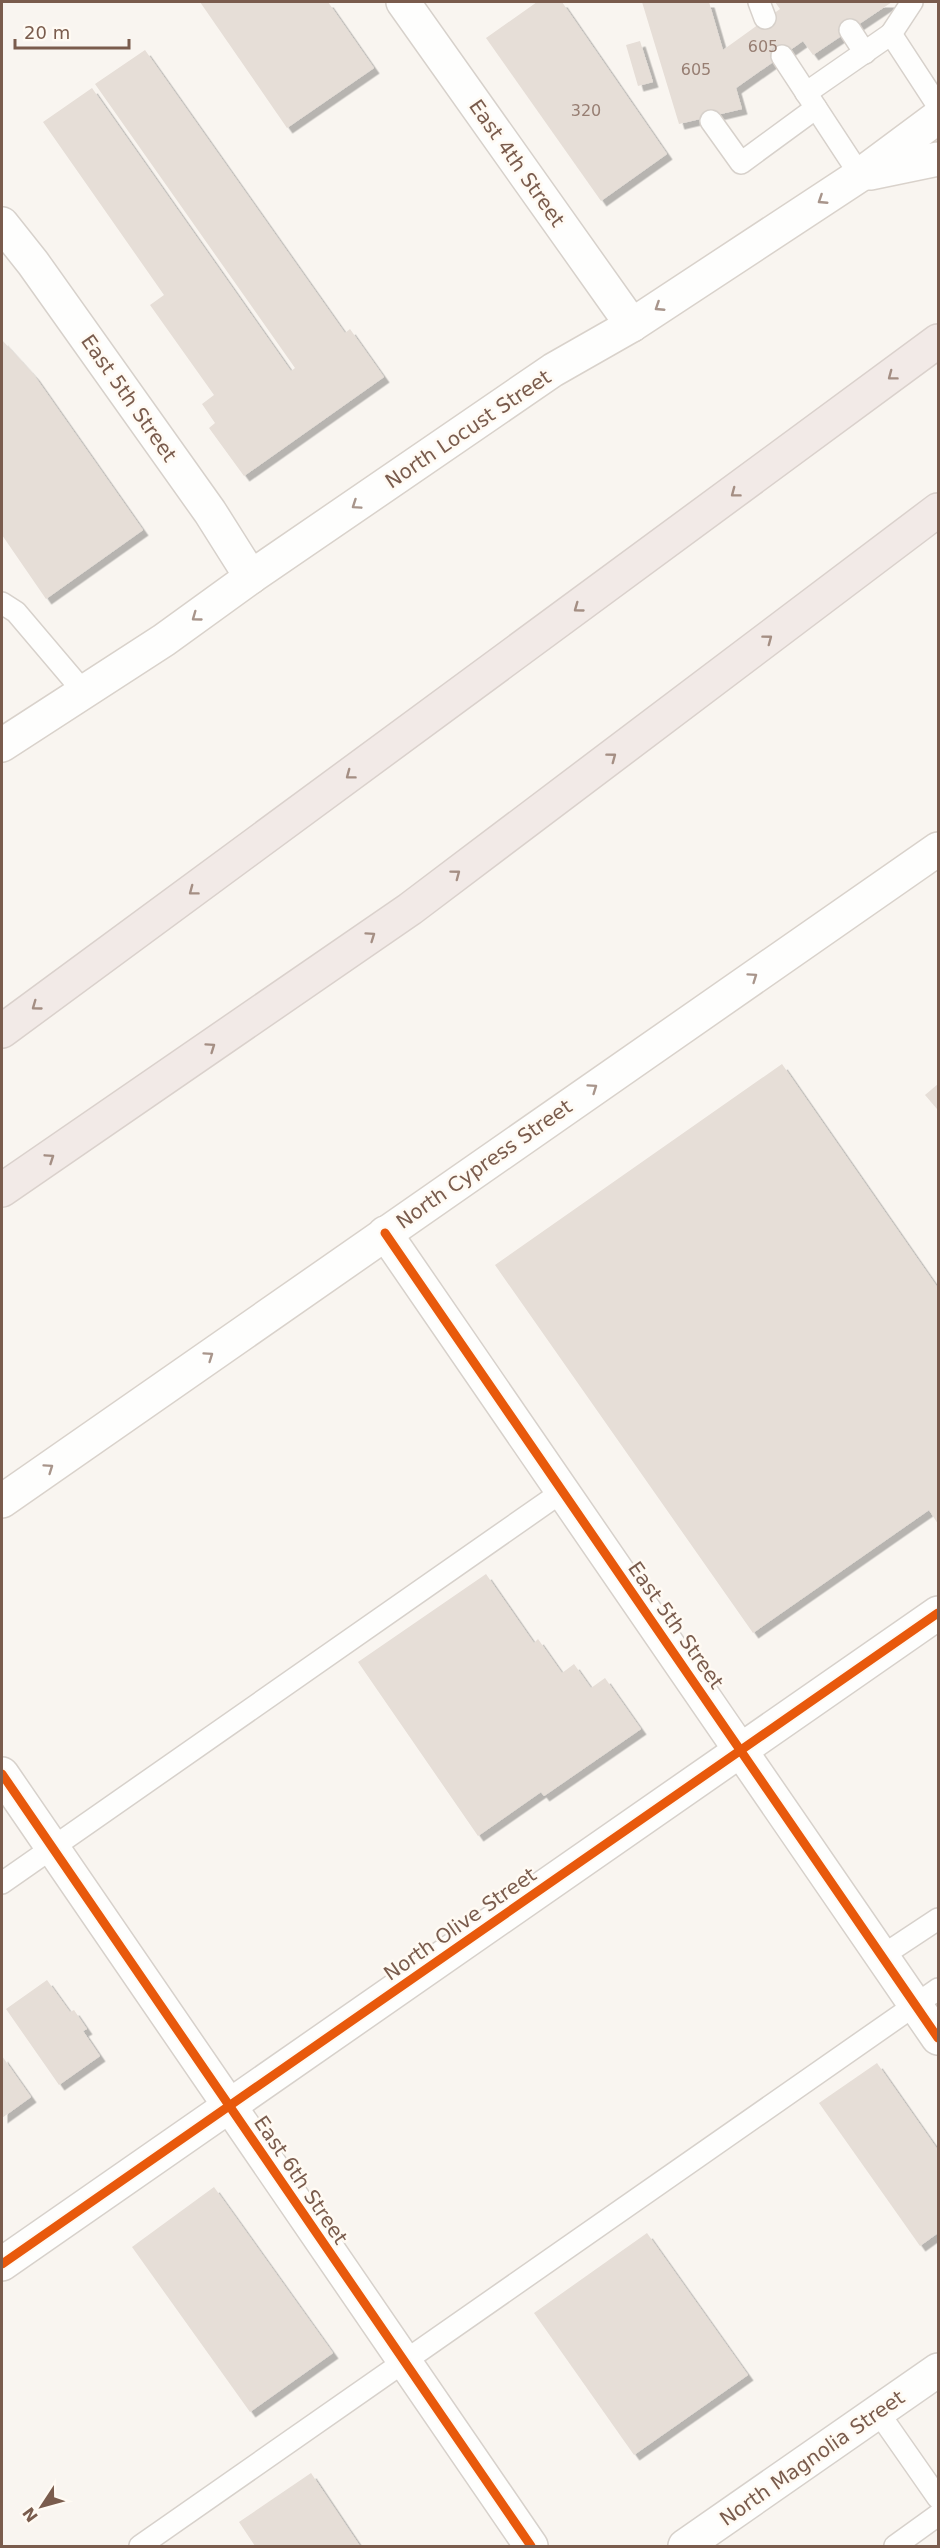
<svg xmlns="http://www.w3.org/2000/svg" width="940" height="2548" viewBox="0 0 940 2548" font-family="'DejaVu Sans',sans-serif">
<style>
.building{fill:#e6ded7;filter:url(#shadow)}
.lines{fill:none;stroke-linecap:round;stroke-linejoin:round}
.lane-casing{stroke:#d7d1cb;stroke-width:24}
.street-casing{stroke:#d7d1cb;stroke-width:36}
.secondary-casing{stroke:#d9d2cb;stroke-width:36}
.highway-casing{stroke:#dad1cc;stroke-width:36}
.lane{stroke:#fefefd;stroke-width:21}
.street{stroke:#fefefd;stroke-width:33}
.secondary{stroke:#fefefd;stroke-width:33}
.highway{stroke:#f2eae7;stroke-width:33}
.cycleway-casing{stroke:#fffaf3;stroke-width:13}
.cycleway{stroke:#e8590c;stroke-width:9}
.oneway{stroke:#a8958b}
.oneway2{stroke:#a48e83}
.labels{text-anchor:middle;stroke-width:5;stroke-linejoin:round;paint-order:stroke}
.number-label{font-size:16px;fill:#977e72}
.street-label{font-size:20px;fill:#7a5c4d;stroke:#fffaf3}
</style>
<defs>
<filter id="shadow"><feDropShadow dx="5.5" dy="5.5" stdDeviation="0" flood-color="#0004"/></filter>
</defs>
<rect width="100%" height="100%" fill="#f9f5f0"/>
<g class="building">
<path d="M200,2h128l46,66 -87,60z"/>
<path d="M537,2h25l105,152 -66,47 -115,-163z"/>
<path d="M642,2h67l14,48 57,-41 -5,-7h117l-79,53 -10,-14 -67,47 6,21 -63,15z"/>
<path d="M640,41l13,41 -15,4 -12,-41z"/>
<path d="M145,50l200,283 5,-4 34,48 -140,99 -35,-48 6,-5 -13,-19 12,-9 -64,-90 14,-10 -121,-173 49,-34 199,283 4,-3 -200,-284z"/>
<path d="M2,340l32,35 109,155 -97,69 -44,-64z"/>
<path d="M782,1064l156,224v236l-9,-14 -176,123 -258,-368z"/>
<path d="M938,1084v26l-13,-15z"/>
<path d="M486,1574l48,69 4,-4 24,34 12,-9 17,24 14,-10 36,51 -97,67 -3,-4 -63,44 -120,-174z"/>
<path d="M47,1980l23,32 4,-2 13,19 -4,2 17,25 -41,29 -53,-76z"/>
<path d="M2,2056l29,41 -29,21z"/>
<path d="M877,2063l61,87v83l-18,13 -101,-143z"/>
<path d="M214,2187l119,166 -83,59 -118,-165z"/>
<path d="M647,2233l101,142 -114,80 -100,-142z"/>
<path d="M311,2473l49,73h-105l-16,-24z"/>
</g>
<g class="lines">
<defs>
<g id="lane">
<path d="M759,2l6,16"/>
<path d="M850,30l15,23"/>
<path d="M891,34l21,-32"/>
<path d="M782,56l78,119"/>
<path d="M806,93l85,-59 47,72"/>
<path d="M711,121l30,42 75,-55"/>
<path d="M2,603l14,9 67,79"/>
<path d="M2,1883l561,-392"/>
<path d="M882,1956l56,-37"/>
<path d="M878,2412l60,86"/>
<path d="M140,2546l798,-557"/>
<path d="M895,2546l43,-31"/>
</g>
<g id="street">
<path d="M403,2l229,323"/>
<path d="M2,224l31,39 177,249 41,65"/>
<path d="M385,1233l553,805"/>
<path d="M2,1774l529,772"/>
<path d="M2,2264l936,-651"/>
<path d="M685,2546l253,-176"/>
</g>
<g id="secondary">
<path d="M870,173l68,-14"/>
<path d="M2,745l162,-105 87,-63 302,-207 79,-45 228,-150 78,-58"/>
<path d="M2,1501l936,-652"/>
</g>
<g id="highway">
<path d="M2,1031l936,-690"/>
<path d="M2,1190l408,-281 528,-399"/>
</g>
</defs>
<use href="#lane" class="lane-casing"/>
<use href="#street" class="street-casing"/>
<use href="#secondary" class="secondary-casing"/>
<use href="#highway" class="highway-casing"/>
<use href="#lane" class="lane"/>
<use href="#street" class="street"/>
<use href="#secondary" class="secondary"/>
<use href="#highway" class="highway"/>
<defs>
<g id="cycleway">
<path d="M385,1233l553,805"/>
<path d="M2,1774l529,772"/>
<path d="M2,2264l936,-651"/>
</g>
</defs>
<use href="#cycleway" class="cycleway-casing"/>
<use href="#cycleway" class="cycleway"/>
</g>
<defs><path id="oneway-chevron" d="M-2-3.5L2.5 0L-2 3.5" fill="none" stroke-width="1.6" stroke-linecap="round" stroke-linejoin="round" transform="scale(1.5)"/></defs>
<g class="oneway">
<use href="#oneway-chevron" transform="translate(822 200) rotate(147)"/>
<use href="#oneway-chevron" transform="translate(659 307) rotate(147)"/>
<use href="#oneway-chevron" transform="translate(356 505) rotate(146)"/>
<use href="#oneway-chevron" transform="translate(196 617) rotate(144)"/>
<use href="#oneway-chevron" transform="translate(753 977) rotate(-35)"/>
<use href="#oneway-chevron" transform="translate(593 1088) rotate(-35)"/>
<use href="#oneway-chevron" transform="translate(209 1356) rotate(-35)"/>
<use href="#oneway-chevron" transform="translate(49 1468) rotate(-35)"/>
</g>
<g class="oneway2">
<use href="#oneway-chevron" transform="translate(892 376) rotate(143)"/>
<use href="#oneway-chevron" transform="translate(735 493) rotate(143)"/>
<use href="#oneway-chevron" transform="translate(578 608) rotate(144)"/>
<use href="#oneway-chevron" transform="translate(768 639) rotate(-37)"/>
<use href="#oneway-chevron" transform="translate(612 757) rotate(-37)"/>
<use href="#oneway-chevron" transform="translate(350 775) rotate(143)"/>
<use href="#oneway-chevron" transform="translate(456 874) rotate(-37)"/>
<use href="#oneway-chevron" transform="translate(193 891) rotate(143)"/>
<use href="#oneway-chevron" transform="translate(371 936) rotate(-35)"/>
<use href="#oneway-chevron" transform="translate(36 1006) rotate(144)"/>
<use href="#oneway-chevron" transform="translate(211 1047) rotate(-35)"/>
<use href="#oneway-chevron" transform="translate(50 1158) rotate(-34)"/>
</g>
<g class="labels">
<g class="number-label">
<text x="763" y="52">605</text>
<text x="696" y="75">605</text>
<text x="586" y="116">320</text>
</g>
<g class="street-label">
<text transform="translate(517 163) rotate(55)" y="7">East 4th Street</text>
<text transform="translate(129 398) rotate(55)" y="7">East 5th Street</text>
<text transform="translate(468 429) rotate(-34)" y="7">North Locust Street</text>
<text transform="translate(484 1164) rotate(-35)" y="7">North Cypress Street</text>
<text transform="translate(676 1625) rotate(55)" y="7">East 5th Street</text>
<text transform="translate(460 1924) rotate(-35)" y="7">North Olive Street</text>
<text transform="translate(301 2180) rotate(56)" y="7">East 6th Street</text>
<text transform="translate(812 2458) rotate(-35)" y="7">North Magnolia Street</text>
</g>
</g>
<rect width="940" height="2548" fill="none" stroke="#7a5c4d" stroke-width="6"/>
<g transform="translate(42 2506) rotate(234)" stroke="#fffaf3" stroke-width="4.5" paint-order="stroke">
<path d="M0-4.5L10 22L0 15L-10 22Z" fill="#7a5c4d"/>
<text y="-9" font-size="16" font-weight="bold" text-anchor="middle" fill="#7a5c4d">N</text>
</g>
<path d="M15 39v9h114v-9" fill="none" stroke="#7a5c4d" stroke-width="3"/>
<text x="24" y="39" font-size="18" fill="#7a5c4d" stroke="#fffaf3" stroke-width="4.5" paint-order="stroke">20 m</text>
</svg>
